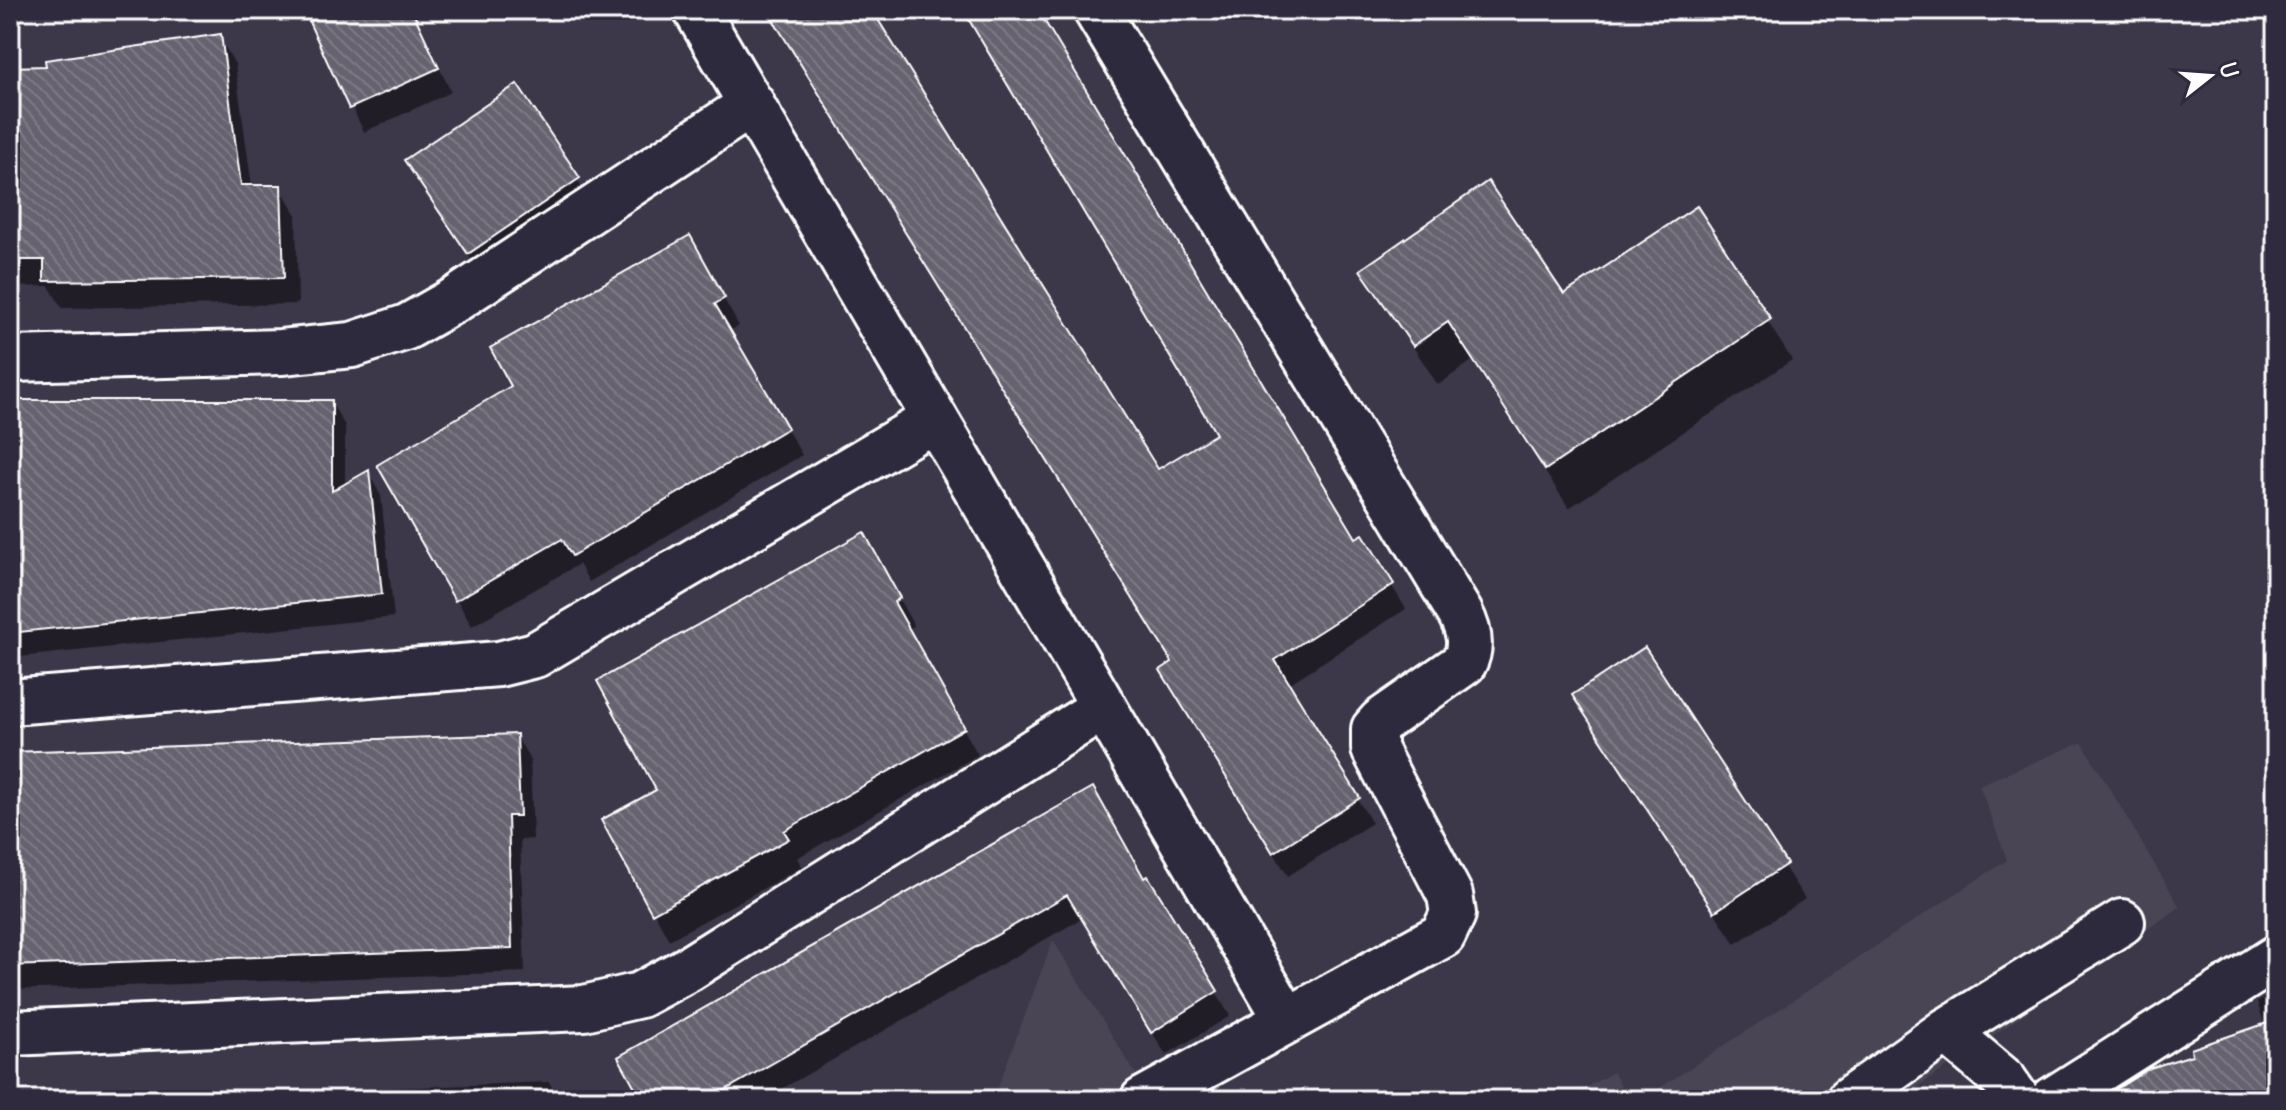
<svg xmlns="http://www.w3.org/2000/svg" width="2286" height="1110" viewBox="0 0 2286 1110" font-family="Delius,sans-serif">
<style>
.built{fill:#494455}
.shadow{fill:#0007}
.building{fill:url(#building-back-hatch);stroke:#fff;stroke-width:2}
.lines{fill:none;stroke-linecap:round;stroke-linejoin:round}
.minor-casing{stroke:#fff;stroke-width:50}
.major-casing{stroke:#fff;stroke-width:50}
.minor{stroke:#2f2a3d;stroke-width:44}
.major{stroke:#2f2a3d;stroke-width:44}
</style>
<defs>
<pattern id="building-back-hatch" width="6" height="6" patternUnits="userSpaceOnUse" patternTransform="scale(2)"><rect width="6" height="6" fill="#666270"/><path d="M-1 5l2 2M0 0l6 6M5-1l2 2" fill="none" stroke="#7d7a85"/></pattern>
</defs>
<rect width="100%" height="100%" fill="#3c3749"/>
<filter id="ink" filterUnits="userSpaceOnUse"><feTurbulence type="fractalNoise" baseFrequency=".0125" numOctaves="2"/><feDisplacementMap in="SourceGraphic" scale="16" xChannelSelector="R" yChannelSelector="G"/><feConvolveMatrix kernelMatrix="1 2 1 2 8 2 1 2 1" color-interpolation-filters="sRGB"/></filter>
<g filter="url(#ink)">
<g class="built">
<path d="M2082,742l98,165 -281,193h-258l366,-240 -28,-75z"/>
<path d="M1053,940l99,160h-159z"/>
<path d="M1613,1072l16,28h-65z"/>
</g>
<g class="shadow">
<path d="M339,10h73l39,82 -87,40 -53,-109z"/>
<path d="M768,10h101l288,462 61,-37 -253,-425h71l319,531 7,-4 44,72 -119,76 85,138 -84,53 -112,-182 -2,-31z"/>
<path d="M219,37l16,27 17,123h28l16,27 2,90 -236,4 -13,-22 -39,1v-218l38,-1z"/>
<path d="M517,86l75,117 -109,74 -62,-93z"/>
<path d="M1696,209l96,151 -223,148 -97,-147 -34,24 -75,-115 201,27z"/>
<path d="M690,238l49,88 -10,5 73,124 -213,127 -10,-18 -107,62 -92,-161 134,-78z"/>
<path d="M331,402l14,24v60l23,-14 13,24 13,121 -384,41v-255z"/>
<path d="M863,535l51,91 -6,3 70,126 -181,103 5,9 -133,73 -65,-119 55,-31z"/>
<path d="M1644,650l161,249 -70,45 -160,-248z"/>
<path d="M516,736l14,23 3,80 -13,1 5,132 -515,18v-236z"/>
<path d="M1092,790l52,91 4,-2 82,137 -64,39 -83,-137 -321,182h-118z"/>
<path d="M2276,992v108h-158l77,-44 70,-30 -8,-24z"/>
<path d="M549,1082l10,18h-483z"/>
<path d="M879,1093l5,7h-16z"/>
</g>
<g class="building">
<path d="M334,10h78l27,58 -90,41 -40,-87z"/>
<path d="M767,10h105l286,459 58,-35 -253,-424h75l318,528 7,-4 31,50 -119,76 85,138 -87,55 -113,-183 12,-8z"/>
<path d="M221,34l20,151h40l3,93 -240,3v-21h-34v-193l36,-1 -1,-6z"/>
<path d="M517,84l63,94 -112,76 -64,-94z"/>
<path d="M1488,181l76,113 133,-88 74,113 -226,151 -97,-148 -35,24 -53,-76z"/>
<path d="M690,235l35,63 -10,6 73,124 -216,128 -10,-17 -107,62 -78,-136 134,-79 -21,-38z"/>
<path d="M10,400h322v91l37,-21 13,124 -372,39z"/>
<path d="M864,532l36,66 -6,4 71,126 -181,103 5,8 -137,75 -51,-94 55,-30 -59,-109z"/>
<path d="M1645,647l142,217 -73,48 -142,-217z"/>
<path d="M517,734l3,82h-12l4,132 -502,18v-214z"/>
<path d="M1093,787l51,91 4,-2 70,115 -67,42 -84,-138 -359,205h-66l-24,-43z"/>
<path d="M2276,1020v80h-177l51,-32 42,-13 -1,-6z"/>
</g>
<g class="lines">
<defs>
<g id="minor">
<path d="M696,10l591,1010"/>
<path d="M1096,10l364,603c9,17 13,33 4,50l-83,58 -7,8v20l76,146 3,19 -10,21 -300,165"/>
<path d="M10,359l271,-7 71,-7 55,-18 51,-29 294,-194"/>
<path d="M10,702l489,-38 36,-9 400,-236"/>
<path d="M1946,1031l176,-109"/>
<path d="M10,1033l574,-25 56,-13 48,-26 416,-262"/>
<path d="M1849,1100l97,-69 58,49 14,20"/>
</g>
<path id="major" d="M2052,1100l224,-142"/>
</defs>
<use href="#minor" class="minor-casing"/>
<use href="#major" class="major-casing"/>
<use href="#minor" class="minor"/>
<use href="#major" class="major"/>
</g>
</g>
<rect width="2286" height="1110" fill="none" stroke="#2f2a3d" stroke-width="40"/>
<rect x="20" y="20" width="2246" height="1070" fill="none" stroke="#fff" stroke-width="3" filter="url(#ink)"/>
<g transform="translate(2210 76) rotate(73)" stroke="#2f2a3d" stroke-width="6" paint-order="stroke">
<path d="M0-6L14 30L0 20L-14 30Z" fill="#ffffff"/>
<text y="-12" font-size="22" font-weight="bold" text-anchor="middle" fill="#ffffff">U</text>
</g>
</svg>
